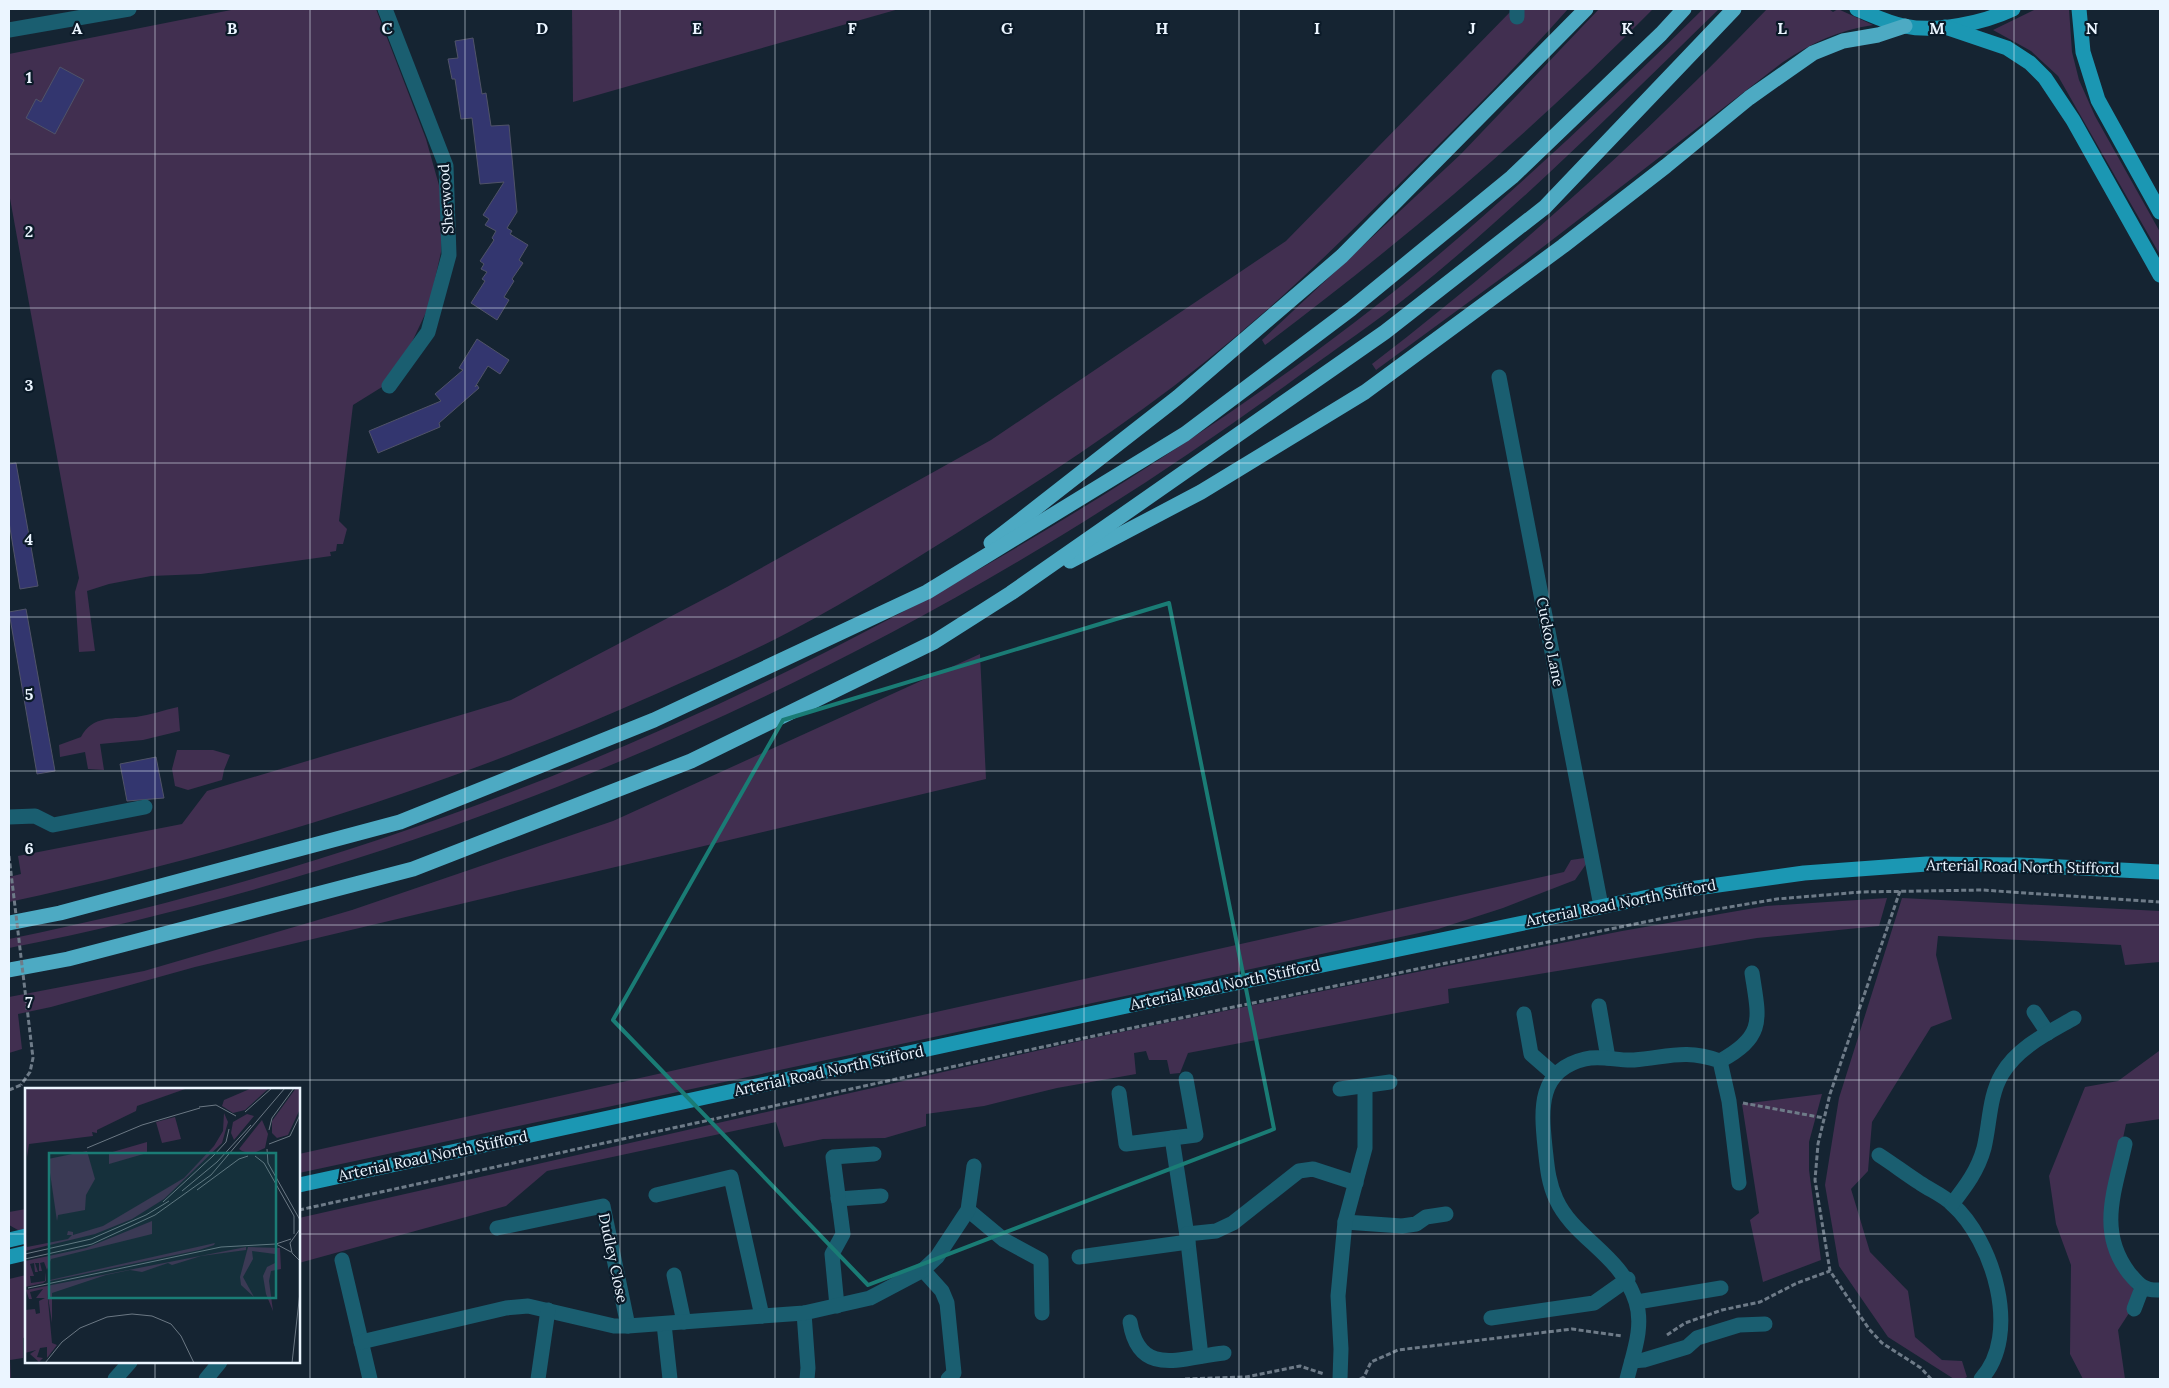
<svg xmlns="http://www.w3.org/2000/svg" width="2169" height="1388" viewBox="0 0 2169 1388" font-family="Lora,serif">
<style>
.green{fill:#412f50}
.building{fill:#33366f;stroke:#505368}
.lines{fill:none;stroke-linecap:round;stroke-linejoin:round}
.path{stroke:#6e7b88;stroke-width:3;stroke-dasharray:5 2.5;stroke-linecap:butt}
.minor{stroke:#1a5e70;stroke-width:15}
.major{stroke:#1b97b3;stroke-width:15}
.highway{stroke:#4daac3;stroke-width:15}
.path-bridge{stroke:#6e7b88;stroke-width:3;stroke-dasharray:5 2.5;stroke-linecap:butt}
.marked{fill:none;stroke:#1a7c75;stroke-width:4;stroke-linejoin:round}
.grid{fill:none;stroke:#ebf5ff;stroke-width:1;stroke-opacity:0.55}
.labels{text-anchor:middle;stroke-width:4.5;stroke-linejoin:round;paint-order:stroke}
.street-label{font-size:15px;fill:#ebf5ff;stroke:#0b1a28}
.inset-road{fill:none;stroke:#6b7884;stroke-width:1}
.view{fill:#1a7c75;fill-opacity:0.15;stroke:#1a7c75;stroke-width:2.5}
.inset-edge{fill:none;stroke:#ebf5ff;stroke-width:2.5}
.grid-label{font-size:16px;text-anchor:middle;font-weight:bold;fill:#ebf5ff;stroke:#0b1a28;stroke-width:4.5;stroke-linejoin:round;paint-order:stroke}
</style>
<rect width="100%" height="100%" fill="#152432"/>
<g class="green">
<path d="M236,9h140l50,130 16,57 -1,56 -12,54 -18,38 -29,43 -29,18 -14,116 8,8 -4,15h-6l-1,7 -6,1 1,4 -130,18 -50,2 -42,8 -22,7 8,60 -16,1 -4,-60 4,-14 -70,-385v-139z"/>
<path d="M572,9h327l-326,93z"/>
<path d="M1513,9h55c-57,64 -118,125 -179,185 -42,41 -83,82 -127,120 -87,77 -185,143 -283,205 -62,39 -125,79 -190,113 -43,23 -88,42 -133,62 -208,93 -425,160 -647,208v-25l12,-3 -3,-18 164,-32 25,-33 304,-91 216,-113 264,-147 295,-199z"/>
<path d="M1599,9h54c-120,122 -251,233 -388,336l-3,-5 199,-186z"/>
<path d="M1703,9h16c-100,97 -198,196 -307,284 -36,29 -75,55 -112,82 -381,281 -826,482 -1291,573v-9c378,-77 736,-224 1065,-426 126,-77 249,-161 362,-256 93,-79 181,-163 267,-248z"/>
<path d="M1767,9h62l4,3 5,-3 35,16c-34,5 -62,18 -90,37l-253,195 -154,113 -4,-6c141,-108 272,-227 395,-355z"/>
<path d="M2036,9h33l3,43 7,28 16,36 65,116v23l-102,-179 -27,-25 -38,-21z"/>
<path d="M980,654l6,125 -791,188 -144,40 -33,7 4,35 -13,4v-56l135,-26 208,-61 261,-89z"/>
<path d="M178,707l2,24 -37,9 -43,4 4,26 -16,-1 -3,-17 -25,5 -1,-12 22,-8c11,-22 33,-18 55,-20 14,-2 28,-7 42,-10z"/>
<path d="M177,750h36l17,5 -6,15 -2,10 -34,10 -13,-4 -3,-17z"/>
<path d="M1591,857l-16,23 -72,28 -65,21 -1139,244v-19l1265,-282 7,-12z"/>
<path d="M1887,898l-8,28 -122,12 -309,51 1,14 -261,50 -8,20 -10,1 -3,-14h-18l-3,-9 -12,2 2,21 -79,14 -73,18 -58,8v12l-41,12 -62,1 -39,8 -8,-25 -229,49 -41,35 -207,57v-45l803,-182 255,-52 265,-53 144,-25z"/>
<path d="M1902,898l258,13v51l-35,3 -4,-20 -183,-9 -2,19 16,64 -21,8 -59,95 -4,49 -17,18 19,63 38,39 7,46 27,23 20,1 5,16 -4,2h-9l-66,-42 -49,-71 -14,-81 14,-87z"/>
<path d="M2160,1046v73l-34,5 -21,99 17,50 12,17 -3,20 -13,20 7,49h-42l-13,-25 1,-89 -15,-41 -7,-48 36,-89 33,-6 41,-30z"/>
<path d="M1822,1094l-13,48v28l12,90 -58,22 -13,-62 9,-7 -17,-109z"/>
<path d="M26,1209v22l-8,-1 -9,-5v-13z"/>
<path d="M26,1275v62l-3,1v20l-13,2 1,19h-2v-100z"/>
</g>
<g class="building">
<path d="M473,38l9,56 4,-1 5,33 18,-1 8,87 -10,16 5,3 -2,3 18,11 -9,15 4,3 -11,16 2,2 -10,16 5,3 -12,20 -26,-17 14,-22 -3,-2 5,-7 -6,-3 3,-5 -4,-3 14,-21 -2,-2 4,-7 -11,-6 4,-6 -6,-4 21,-33 -24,2 -8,-66 -11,1 -6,-40h-3l-4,-20 10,-1 -3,-17z"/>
<path d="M60,67l24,13 -29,54 -29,-16 10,-19 5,3z"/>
<path d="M477,339l32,21 -9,14 -12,-8 -13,21 2,-2 2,3 -40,35 1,4 -62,26 -9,-22 72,-30 -6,-7 28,-24 -4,-2z"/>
<path d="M16,463l22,123 -18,3 -11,-67v-58z"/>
<path d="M26,609l29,162 -18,3 -28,-162z"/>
<path d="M156,757l8,41 -37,3 -7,-37z"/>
</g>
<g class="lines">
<g class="path">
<path d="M1900,891l-70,203 -12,50 -3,36 15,91 39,58 13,14 39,25 10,11"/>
<path d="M9,1090l12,-5"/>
<path d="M1743,1103l81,15"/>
<path d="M299,1210l780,-171 585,-121 113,-19 84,-7 121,-2 178,12"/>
<path d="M1667,1335l18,-12 37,-13 38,-8 37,-19 33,-12"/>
<path d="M1185,1379l61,-2 54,-11 24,8"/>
<path d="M1360,1379l4,-2 7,-15 27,-12 174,-21 50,7"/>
</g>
<g class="minor">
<path d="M385,9l61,157 3,89 -21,77 -39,54"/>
<path d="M1517,9v8"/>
<path d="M9,30l120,-21"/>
<path d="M1499,377l102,529"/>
<path d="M9,817l26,-1 18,9 92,-18"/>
<path d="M1599,1006l9,52"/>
<path d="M2034,1012l14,21"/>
<path d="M1524,1014l7,40 24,21"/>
<path d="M1720,1061c46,-25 39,-42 32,-88"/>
<path d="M1340,1089l50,-7"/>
<path d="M1119,1093l7,51 70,-9 -10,-56"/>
<path d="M1172,1138l16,104 13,114"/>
<path d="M2125,1144c-10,46 -28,87 4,129 10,12 15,18 31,17"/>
<path d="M1879,1155c14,9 27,19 41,28 10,7 23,12 32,21 41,36 70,131 29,175"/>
<path d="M656,1195l75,-18 31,139"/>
<path d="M838,1199l43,-3"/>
<path d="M1952,1204c14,-18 26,-34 32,-56 6,-25 5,-52 18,-74 16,-27 46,-41 72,-56"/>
<path d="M968,1210l36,30 37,20 1,53"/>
<path d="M1345,1222l57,4 14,-2 10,-7 20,-3"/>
<path d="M497,1228l106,-22 25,120"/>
<path d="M1187,1234l29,-3 17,-8 66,-52 14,-2 43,14"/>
<path d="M1079,1257l109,-15"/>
<path d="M342,1260l28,119"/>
<path d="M923,1270l19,21 5,12 7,70 -6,6"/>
<path d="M674,1275l10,47"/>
<path d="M1637,1302l84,-14"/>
<path d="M837,1306l-5,-52 11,-20 -10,-77 41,-3"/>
<path d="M2134,1309l8,-21"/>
<path d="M804,1313l4,55 -1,11"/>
<path d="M1491,1318l103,-15 34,-24"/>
<path d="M1130,1322c9,57 53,35 94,31"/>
<path d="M664,1324l6,55"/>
<path d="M361,1342l145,-34 22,-2 86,20h14l176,-13 66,-15 53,-28 14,-13 31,-47 6,-44"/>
<path d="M1632,1361l12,-1 43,-13 10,-9 42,-13 26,-1"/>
<path d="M115,1379l15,-17"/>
<path d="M206,1379l14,-17"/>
<path d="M538,1379l10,-69"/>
<path d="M1340,1379l1,-30 -3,-53 7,-74 20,-74v-62"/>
<path d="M1627,1379c6,-25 17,-52 9,-77 -15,-48 -62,-63 -80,-103 -8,-17 -9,-34 -11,-52 -4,-38 -7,-77 40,-88 16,-4 33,2 49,1 35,-3 51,-11 86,1l9,40 10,82"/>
</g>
<g class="major">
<path d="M1857,9c15,6 31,14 47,17 33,7 79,-3 109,-17"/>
<path d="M2079,9l4,43 15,48 62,112"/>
<path d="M1945,27l62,21 23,15 15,15 28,42 87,155"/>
<path d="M299,1185l869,-188 514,-107 122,-17 123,-9 93,1 140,7"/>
<path d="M9,1240l17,-4"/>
<path d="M9,1257l17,-4"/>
</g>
<g class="highway">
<path d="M991,543l187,-146 164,-141 244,-247"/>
<path d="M1070,561l131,-69 164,-100 198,-146 103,-80 83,-68 64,-45 30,-12 35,-6 27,-9"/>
<path d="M9,923l51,-10 340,-91 254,-102 273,-128 258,-158 166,-125 161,-132 149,-143 23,-25"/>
<path d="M9,970l59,-11 345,-90 278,-108 243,-119 77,-49 374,-261 160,-125 189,-198"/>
</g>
<path class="path-bridge" d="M9,856l24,202 -3,14 -9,13"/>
</g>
<path class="marked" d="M1169,603l105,526 -406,156 -255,-265 170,-300z"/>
<path class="grid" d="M155,9v1080M310,9v1370M465,9v1370M620,9v1370M775,9v1370M930,9v1370M1084,9v1370M1239,9v1370M1394,9v1370M1549,9v1370M1704,9v1370M1859,9v1370M2014,9v1370M9,154h2151M9,308h2151M9,463h2151M9,617h2151M9,771h2151M9,925h2151M9,1080h2151M9,1234h17M299,1234h1861M155,1362v17"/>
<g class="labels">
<g class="street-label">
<text transform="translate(446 199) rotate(-94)" y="5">Sherwood</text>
<text transform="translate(1550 642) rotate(79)" y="5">Cuckoo Lane</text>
<text transform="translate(2023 867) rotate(1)" y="5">Arterial Road North Stifford</text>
<text transform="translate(1621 903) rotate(-11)" y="5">Arterial Road North Stifford</text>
<text transform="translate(1225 985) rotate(-12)" y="5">Arterial Road North Stifford</text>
<text transform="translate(829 1071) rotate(-12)" y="5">Arterial Road North Stifford</text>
<text transform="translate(433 1156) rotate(-12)" y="5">Arterial Road North Stifford</text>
<text transform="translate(613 1258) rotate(78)" y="5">Dudley Close</text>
</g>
</g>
<g transform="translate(25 1088)">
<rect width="275" height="275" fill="#152432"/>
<path d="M0,0h163l-51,18 -1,5 -39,19v3l-5,-1 1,4 -64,8 -2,13zM227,0h17l-24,22 -12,3 -11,-7 2,-6zM271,0h4v21l-12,26 -11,3 -5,-5v-12zM199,25l4,9 -6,21 -58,56 -32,20 -37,15 -70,17v-23l2,19 41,-8 4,-4h-5l1,-4 5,1v3l30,-9 81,-48 30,-32 9,-15zM222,26l7,2 -20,24 -3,-7 2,-11zM150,29l6,22 -19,4 -6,-21zM237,32l6,14 -3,14 -13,6 -10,-3 -3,-2zM122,54v11l-38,11v-11zM62,63l8,28 -9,16 -1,15 -27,5 -1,6 -9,-62zM127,133v13l-101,25 -4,11 -3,-8 -4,1 2,8h-3v-8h-4l3,9h-3l-1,-9 -4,1 4,12h-4l1,7 14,-2 1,-9v9l-3,2 -18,4v-26l61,-13zM190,155l-1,2 -15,5 -149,31v-1zM221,159v3l-45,6 -29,9 -4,-2 -26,9 -12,-2 -24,5 -54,18v30l-5,-33 5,53 5,2 -10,13v-11l-7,1 -3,9 6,1 -4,4 -9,-8 6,-4 -11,3v-43l10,-1 1,5 4,-1 -1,-12 6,-3h-9l7,-9 -13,3 2,7h-3l-3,-9zM223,159l32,1 1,21 -10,2 -2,10 4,30 -7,-17 -3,-18 4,-9 8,-4v-9l-23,-3 1,8 -10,18 11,20 -13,-12 -1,-8z" fill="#412f50"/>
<path class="inset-road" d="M174,19l17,-2 20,11M220,24l27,-24M244,42l3,-12 22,-30M244,56l21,-8 10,-21M62,60l55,-23 58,-17M242,61l1,14 32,57M230,68l9,7 30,53v18M172,102l42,-31 9,-3M157,103l35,-29 34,-37M138,114l50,-46 13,-14 3,-13M275,141l-10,14 2,10 8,8M251,156l15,8M0,166l66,-15 55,-24 23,-14M0,171l67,-15 63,-29 56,-40 74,-87M3,200l193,-41 55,-3 15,-5M20,275l17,-21 18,-14 27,-11 25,-3 20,2 19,8 10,12 13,27M267,275l8,-71"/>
<path class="view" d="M24,65h227v145h-227z"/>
<rect width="275" height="275" class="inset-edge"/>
</g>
<g class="grid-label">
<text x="77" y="34">A</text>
<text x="232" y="34">B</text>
<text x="387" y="34">C</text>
<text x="542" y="34">D</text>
<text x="697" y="34">E</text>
<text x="852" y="34">F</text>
<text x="1007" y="34">G</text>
<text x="1162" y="34">H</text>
<text x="1317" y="34">I</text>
<text x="1472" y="34">J</text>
<text x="1627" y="34">K</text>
<text x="1782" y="34">L</text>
<text x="1937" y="34">M</text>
<text x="2092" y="34">N</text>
<text x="29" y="83">1</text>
<text x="29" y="237">2</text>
<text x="29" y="391">3</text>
<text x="29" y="545">4</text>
<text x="29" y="700">5</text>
<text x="29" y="854">6</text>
<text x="29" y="1008">7</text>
</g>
<rect width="2169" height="1388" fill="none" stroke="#ebf5ff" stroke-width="20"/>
</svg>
